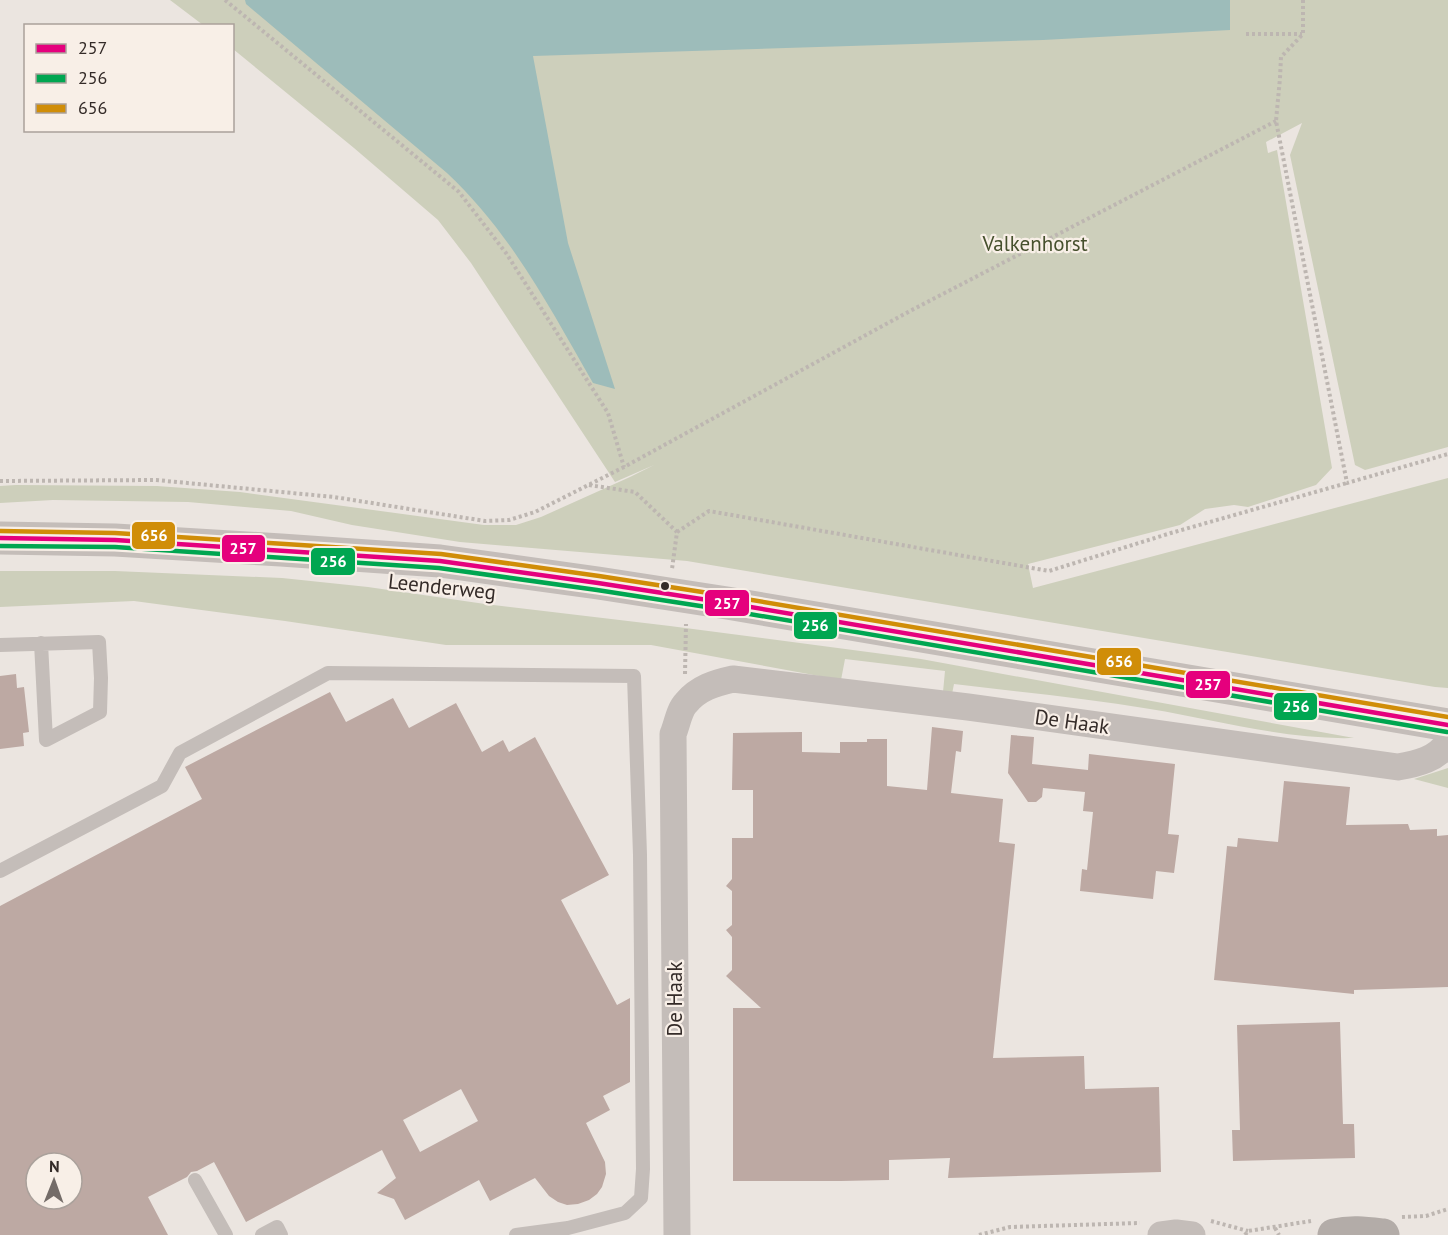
<svg xmlns="http://www.w3.org/2000/svg" width="1448" height="1235" viewBox="0 0 1448 1235" font-family="'PT Sans',sans-serif">
<style>
.green{fill:#cdcfbb}
.water{fill:#9dbcba}
.building{fill:#bda9a3;fill-rule:evenodd}
.lines{fill:none;stroke-linecap:round;stroke-linejoin:round}
.path{stroke:#bdb6b1;stroke-width:4;stroke-dasharray:3 3;stroke-linecap:butt}
.service{stroke:#c4bdb9;stroke-width:14}
.minor{stroke:#c4bdb9;stroke-width:27}
.tertiary{stroke:#c4bdb9;stroke-width:33}
.primary{stroke:#b3aca8;stroke-width:33}
.bus-1-casing{stroke:#f8efe7;stroke-width:9}
.bus-2-casing{stroke:#f8efe7;stroke-width:9}
.bus-3-casing{stroke:#f8efe7;stroke-width:9}
.bus-1{stroke:#e5007d;stroke-width:4.5}
.bus-2{stroke:#00a651;stroke-width:4.5}
.bus-3{stroke:#d08d08;stroke-width:4.5}
.bus-dot{fill:#342b28;stroke:#f8efe7;stroke-width:2}
.labels{text-anchor:middle;stroke-width:4.5;stroke-linejoin:round;paint-order:stroke}
.park-label{font-size:21px;fill:#46502d;stroke:#f8efe7}
.street-label{font-size:21px;fill:#342b28;stroke:#f8efe7}
.line-badge{stroke:#f8efe7;stroke-width:2}
.badge-label{font-size:16px;text-anchor:middle;font-weight:bold;fill:#fff}
</style>
<rect width="100%" height="100%" fill="#ebe5e0"/>
<g class="green">
<path d="M170,0h1278v447l-83,23 -10,-5 -65,-310 12,-32 -36,19 2,11 9,-3 55,318 -16,17 -68,22 -14,-2 -29,4 -25,16 -152,39 5,24 415,-110v210l-13,-1 -748,-126 -227,-19 -108,-17 -61,-14 -103,-9 -135,-2 -53,3v-17l16,-1 141,1 83,6 244,33h32l25,-8 89,-40 24,-12 -39,17 -144,-219 -33,-43 -84,-72 -121,-99 -1,-23 -29,-1z"/>
<path d="M0,571h115l167,7 86,9 117,17 185,22 251,33 433,79c-69,2 -137,-18 -204,-29 -65,-11 -131,-17 -196,-25l-2,10 -9,-2 2,-21 -100,-12 -4,21 -190,-35h-205l-161,-24 -151,-20 -134,6z"/>
<path d="M1448,768v20l-34,-9z"/>
</g>
<path class="water" d="M245,0h985v30l-187,10 -510,16 35,187 47,146 -22,-6c-43,-75 -82,-150 -146,-210l-201,-169z"/>
<g class="building">
<path d="M16,674l1,14 7,-1 5,45 -6,1 1,13 -24,3v-73z"/>
<path d="M330,692l16,30 47,-24 16,30 47,-25 26,49 21,-12 6,12 26,-15 74,138 -48,25 56,105 13,-7v84l-27,14 7,14 -24,13 19,39 1,12 -4,13 -5,7 -8,6 -11,4 -11,1 -9,-3 -9,-6 -14,-18 -45,23 -11,-21 -74,40 -11,-21 -17,-6 19,-15 -14,-28 -136,72 -32,-60 -17,9 -6,1 -4,5 -39,20 20,38h-168v-329l202,-107 -17,-32zM461,1089l17,32 -58,31 -17,-32zM36,1163h36v36h-36z"/>
<path d="M932,727l31,4 -2,21 -5,-1 -5,42 52,6 -4,43 16,2 -22,214 91,-2 1,33 74,-2 2,85 -213,6 2,-20 -61,2v20l-48,1h-108v-173h28l-35,-32 6,-6v-33l-6,-7 6,-5v-34l-6,-5 6,-7v-41h21v-48h-21l1,-57 69,-1v20l38,1v-11h27v-3h20v47l40,4z"/>
<path d="M1011,735l23,2 -2,27 56,6 1,-16 86,10 -7,70 11,1 -5,38 -18,-2 -3,28 -73,-8 2,-22 5,1 6,-58 -10,-1 2,-19 -42,-4 -1,9 -6,5h-8l-20,-29z"/>
<path d="M1284,781l66,6 -4,38 62,-1 2,6 27,-1v7l11,-1v152l-94,3v4l-140,-14 13,-134 10,1 1,-9 40,4z"/>
<path d="M1340,1022l3,102h11l1,34 -122,3 -1,-31h8l-3,-105z"/>
</g>
<g class="lines">
<g class="path">
<path d="M225,0l234,192 47,61 102,160 16,54"/>
<path d="M1303,0v34l-22,23 -1,21 -4,43 71,362 101,-29"/>
<path d="M1246,34h56"/>
<path d="M0,481l156,-1 178,17 151,24 24,-1 26,-8 89,-45 286,-156 366,-190"/>
<path d="M589,485l46,7 42,40 -5,37"/>
<path d="M677,532l32,-21 340,60 122,-38 176,-50"/>
<path d="M685,674l1,-50"/>
<path d="M1402,1217l24,-1 22,-7"/>
<path d="M1211,1221l37,10"/>
<path d="M1275,1228l4,7"/>
<path d="M979,1235l31,-8 130,-4"/>
<path d="M1245,1235l3,-4 63,-10"/>
</g>
<g class="service">
<path d="M0,645l99,-3 2,36 -1,34 -54,28 -5,-97"/>
<path d="M0,871l162,-85 18,-33 148,-80 306,3 6,179 3,314 -2,29 -16,15 -57,15 -52,7"/>
<path d="M195,1180l31,55"/>
<path d="M262,1235l15,-8 4,8"/>
</g>
<g class="minor">
<path d="M677,1235l-4,-501c4,-9 6,-24 13,-31 12,-15 29,-20 47,-24l235,28 430,60c18,-3 41,-8 50,-26"/>
<path d="M1161,1235l15,-2 16,2"/>
</g>
<path class="tertiary" d="M0,538l115,2 166,10 159,11 158,22 129,20 721,122"/>
<path class="primary" d="M1334,1235c17,-4 32,-2 49,0"/>
<defs>
<path id="bus-1" d="M0,538l115,2 325,21 158,22 129,20 721,122"/>
<path id="bus-2" d="M0,546l115,1 324,21 158,22 129,20 721,122"/>
<path id="bus-3" d="M0,531l115,2 326,21 158,22 129,20 720,121"/>
</defs>
<use href="#bus-1" class="bus-1-casing"/>
<use href="#bus-2" class="bus-2-casing"/>
<use href="#bus-3" class="bus-3-casing"/>
<use href="#bus-1" class="bus-1"/>
<use href="#bus-2" class="bus-2"/>
<use href="#bus-3" class="bus-3"/>
</g>
<circle class="bus-dot" cx="665" cy="586" r="5"/>
<g class="labels">
<g class="park-label">
<text x="1035" y="251">Valkenhorst</text>
</g>
<g class="street-label">
<text transform="translate(442 587) rotate(6)" y="7">Leenderweg</text>
<text transform="translate(1072 722) rotate(8)" y="7">De Haak</text>
<text transform="translate(675 999) rotate(-90)" y="7">De Haak</text>
</g>
</g>
<g class="line-badge">
<rect x="131" y="521" width="45" height="29" rx="6" fill="#d08d08"/>
<rect x="221" y="534" width="45" height="29" rx="6" fill="#e5007d"/>
<rect x="310" y="547" width="46" height="29" rx="6" fill="#00a651"/>
<rect x="704" y="589" width="46" height="28" rx="6" fill="#e5007d"/>
<rect x="793" y="611" width="45" height="29" rx="6" fill="#00a651"/>
<rect x="1096" y="647" width="46" height="29" rx="6" fill="#d08d08"/>
<rect x="1185" y="670" width="46" height="29" rx="6" fill="#e5007d"/>
<rect x="1273" y="692" width="45" height="29" rx="6" fill="#00a651"/>
</g>
<g class="badge-label">
<text x="154" y="541">656</text>
<text x="243" y="554">257</text>
<text x="333" y="567">256</text>
<text x="727" y="609">257</text>
<text x="815" y="631">256</text>
<text x="1119" y="667">656</text>
<text x="1208" y="690">257</text>
<text x="1296" y="712">256</text>
</g>
<rect x="24" y="24" width="210" height="108" fill="#f8efe7" stroke="#aaa19b" stroke-width="1.5"/>
<rect x="36" y="44" width="30" height="9" fill="#e5007d" stroke="#aaa19b" stroke-width="1.5"/>
<text x="78" y="54" font-size="18" fill="#342b28">257</text>
<rect x="36" y="74" width="30" height="9" fill="#00a651" stroke="#aaa19b" stroke-width="1.5"/>
<text x="78" y="84" font-size="18" fill="#342b28">256</text>
<rect x="36" y="104" width="30" height="9" fill="#d08d08" stroke="#aaa19b" stroke-width="1.5"/>
<text x="78" y="114" font-size="18" fill="#342b28">656</text>
<g transform="translate(54 1181) rotate(1)"><circle r="28" fill="#f8efe7" stroke="#aaa19b" stroke-width="1.5"/>
<path d="M0-4.5L10 22L0 15L-10 22Z" fill="#746c68"/>
<text y="-9" font-size="16" font-weight="bold" text-anchor="middle" fill="#342b28">N</text>
</g>
</svg>
